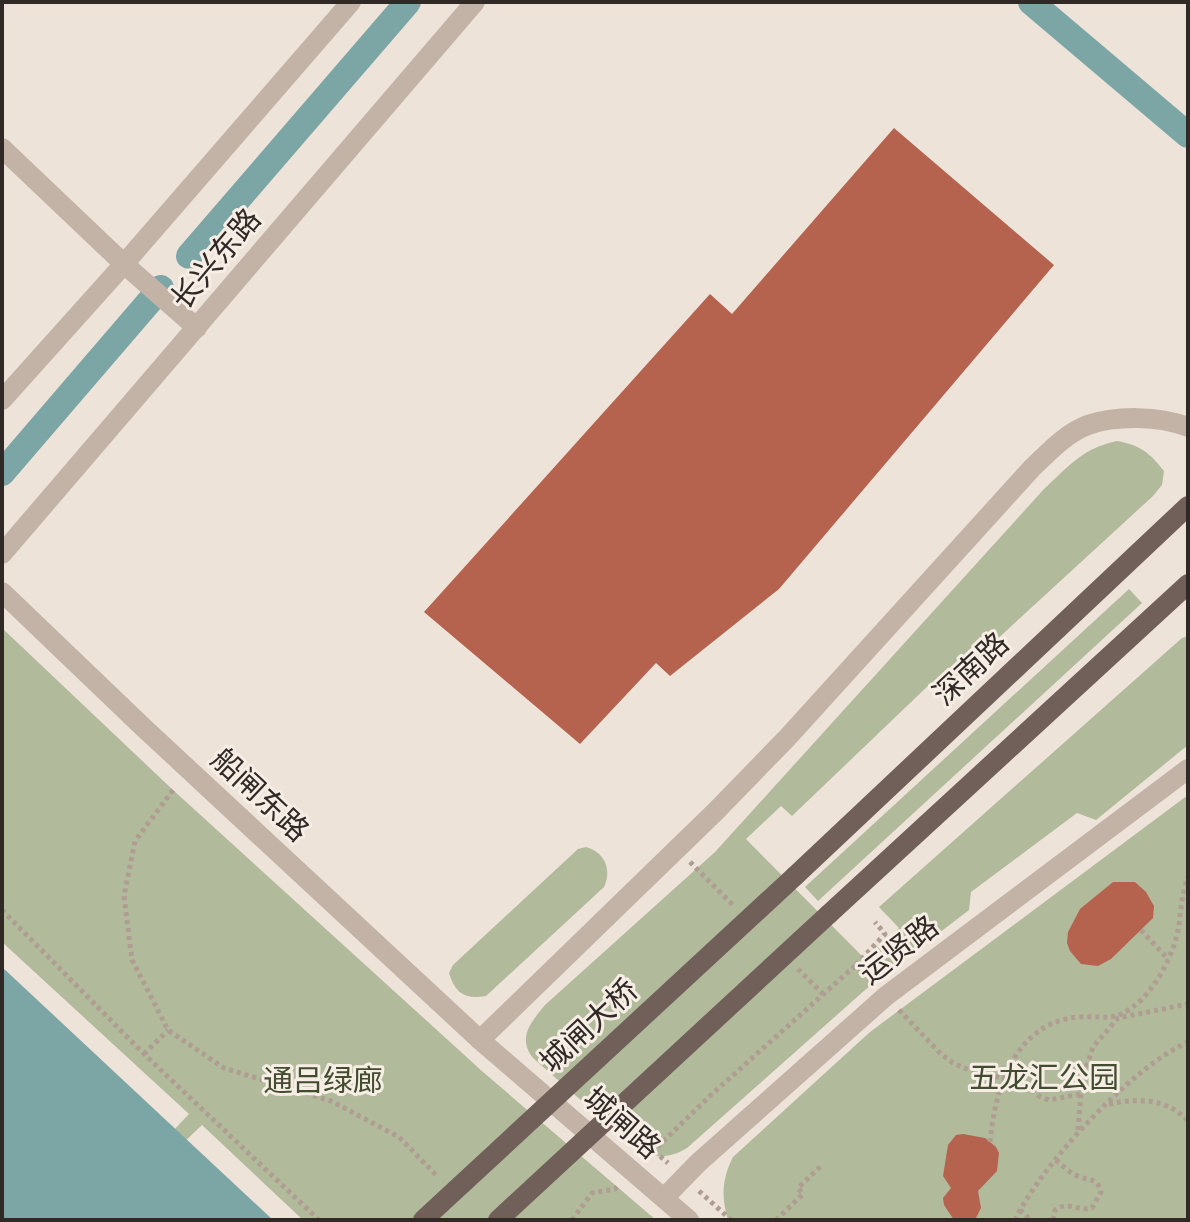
<svg xmlns="http://www.w3.org/2000/svg" width="1190" height="1222" viewBox="0 0 1190 1222" font-family="Jost,'Noto Sans SC',sans-serif">
<style>
.green{fill:#b1ba9b}
.water{fill:#7ca6a6}
.lines{fill:none;stroke-linecap:round;stroke-linejoin:round}
.canal{stroke:#7ca6a6;stroke-width:26}
.building{fill:#b5634f}
.path{stroke:#af9d92;stroke-width:5;stroke-dasharray:4 4;stroke-linecap:butt}
.minor{stroke:#c3b3a7;stroke-width:20}
.tertiary{stroke:#c3b3a7;stroke-width:20}
.primary{stroke:#716059;stroke-width:20}
.primary-bridge{stroke:#716059;stroke-width:20}
.labels{text-anchor:middle;stroke-width:6;stroke-linejoin:round;paint-order:stroke}
.street-label{font-size:30px;fill:#312926;stroke:#f6ede5}
.park-label{font-size:30px;fill:#424c2e;stroke:#f6ede5}
</style>
<rect width="100%" height="100%" fill="#ede3d9"/>
<g class="green">
<path d="M1117,441c23,4 33,12 47,30l-2,14 -9,11 -208,191 -13,-5 -140,134 -11,-10 -35,33 119,120 34,-31 -20,-21 303,-269 6,-2v109l-92,75 -19,-7 -106,79 -2,18 -104,80 -178,158c-15,9 -27,10 -45,6l-109,-96c-16,-20 -2,-36 12,-53l170,-153 329,-363c25,-23 39,-41 73,-48z"/>
<path d="M1129,589l13,14 -324,298 -13,-14z"/>
<path d="M2,628l171,162 310,282 173,148h-353l-101,-95 -22,21 -22,1 31,-33 -187,-172z"/>
<path d="M1188,795v425h-460c-7,-24 -6,-41 5,-63l137,-125z"/>
<path d="M586,847c19,5 26,23 18,40l-118,109c-21,4 -31,-3 -37,-23l4,-8 125,-116z"/>
</g>
<path class="water" d="M2,967l271,253h-271z"/>
<g class="lines">
<g class="canal">
<path d="M1031,2l157,133"/>
<path d="M189,256l219,-254"/>
<path d="M2,473l159,-185"/>
</g>
</g>
<g class="building">
<path d="M894,128l160,137 -275,324 -109,87 -14,-13 -76,81 -156,-132 286,-318 22,20z"/>
<path d="M1113,882h22l11,10 8,14 -1,12 -42,41 -13,7 -17,-2 -11,-13 -3,-8 1,-11 12,-23z"/>
<path d="M963,1134l22,4 11,9 3,6 -2,18 -19,20 3,17 -6,12h-21l-10,-15 -1,-7 8,-10 -8,-12 5,-31 8,-10z"/>
</g>
<g class="lines">
<g class="path">
<path d="M173,790l-38,51 -11,55 8,64 36,70 56,38 107,33 68,36 39,40"/>
<path d="M690,862l44,44"/>
<path d="M2,910l142,144 175,166"/>
<path d="M1141,930l26,28"/>
<path d="M856,965l29,-31 -10,-12"/>
<path d="M798,969l25,25"/>
<path d="M899,1010l42,44 12,9 16,7 57,14 13,12 10,4 32,-6"/>
<path d="M144,1054l24,-24"/>
<path d="M1109,1104c28,-6 58,-6 79,17"/>
<path d="M1078,1130l4,-50 11,-33 25,-29 70,-14"/>
<path d="M990,1142c5,-54 25,-119 88,-125 30,-2 36,7 62,-16 19,-18 35,-50 39,-76 2,-17 3,-32 9,-48"/>
<path d="M654,1151l14,12"/>
<path d="M646,1158l66,-64 144,-129 17,18"/>
<path d="M699,1191l32,29"/>
<path d="M1020,1210l11,10"/>
<path d="M572,1220l20,-27 23,-4 4,-4"/>
<path d="M776,1220l27,-26 -5,-6 25,-24"/>
<path d="M1015,1220c27,-56 117,-153 173,-178"/>
<path d="M1053,1220l2,-10c14,-10 22,2 37,-2l9,-16c-3,-13 -10,-11 -21,-15 -9,-3 -17,-11 -24,-17"/>
</g>
<g class="minor">
<path d="M2,148l122,116 73,64"/>
<path d="M2,400l122,-136 227,-262"/>
<path d="M2,554l473,-552"/>
<path d="M480,1040l236,-229 71,-73 245,-270c16,-15 34,-35 56,-43 29,-10 71,-9 100,2"/>
<path d="M664,1198l34,-35 188,-167 302,-227"/>
</g>
<path class="tertiary" d="M2,592l142,136 336,312 209,180"/>
<g class="primary">
<path d="M795,876l393,-370"/>
<path d="M829,914l359,-330"/>
</g>
<g class="primary-bridge">
<path d="M423,1220l372,-344"/>
<path d="M498,1220l331,-306"/>
</g>
</g>
<g class="labels">
<g class="street-label">
<text transform="translate(216 259) rotate(-50)" y="10">长兴东路</text>
<text transform="translate(971 669) rotate(-43)" y="10">深南路</text>
<text transform="translate(260 795) rotate(43)" y="10">船闸东路</text>
<text transform="translate(899 950) rotate(-38)" y="10">运贤路</text>
<text transform="translate(589 1026) rotate(-43)" y="10">城闸大桥</text>
<text transform="translate(622 1123) rotate(41)" y="10">城闸路</text>
</g>
<g class="park-label">
<text x="1044" y="1088">五龙汇公园</text>
<text x="323" y="1091">通吕绿廊</text>
</g>
</g>
<rect width="1190" height="1222" fill="none" stroke="#312926" stroke-width="8"/>
</svg>
